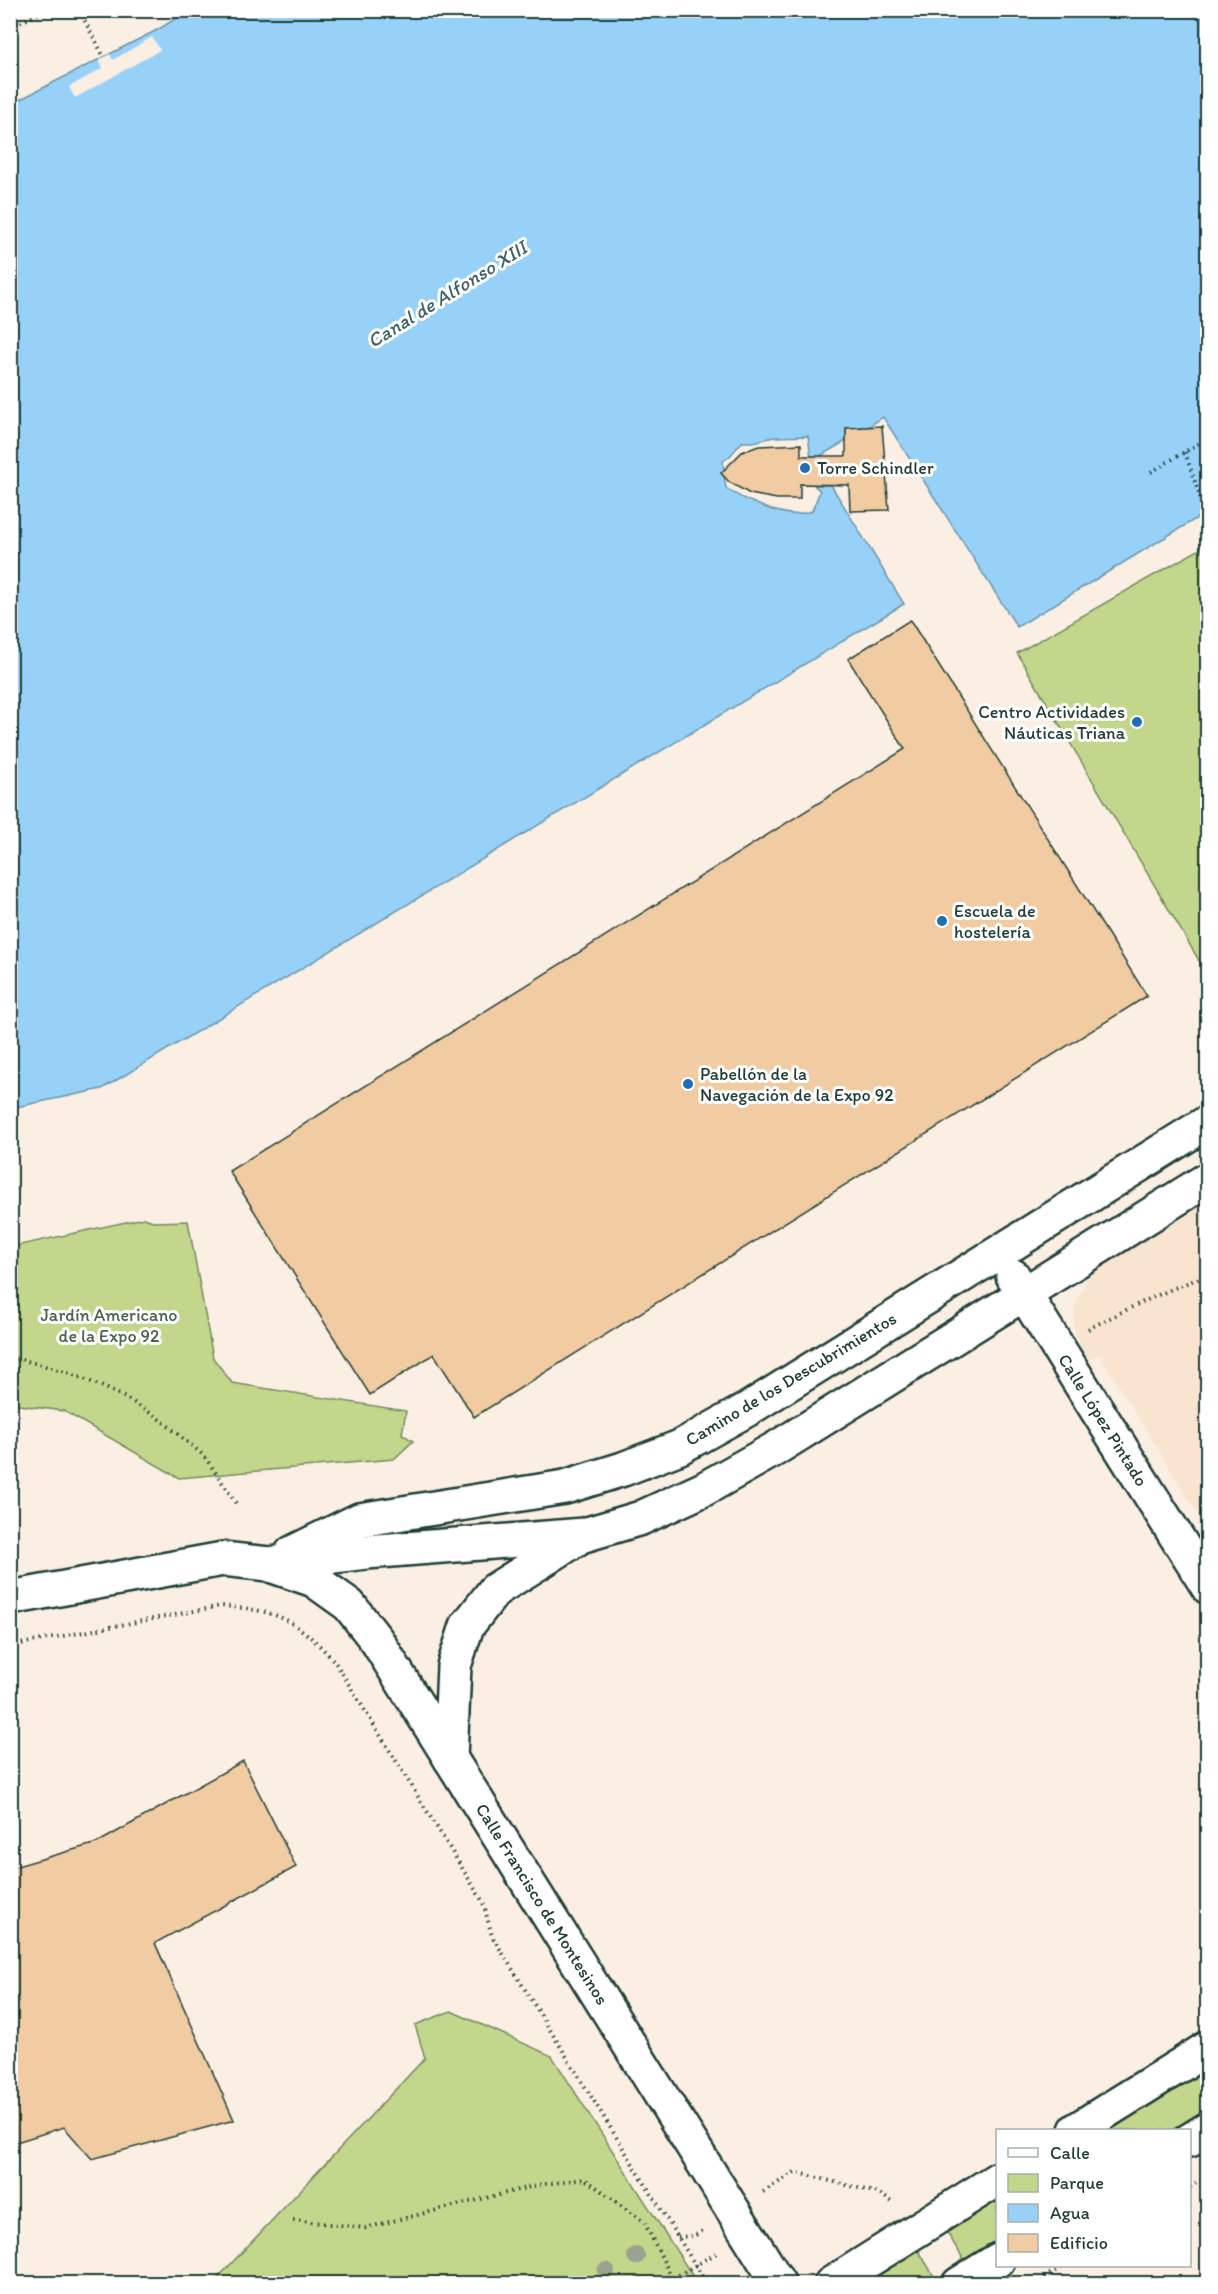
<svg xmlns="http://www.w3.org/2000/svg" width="1218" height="2294" viewBox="0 0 1218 2294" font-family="Itim,sans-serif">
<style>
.built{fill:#f8e4cf}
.green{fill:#c3d78c;stroke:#718a60;stroke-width:1.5}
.water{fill:#98d1f8;stroke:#6896aa;stroke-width:1.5}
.pier{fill:#fbefe3}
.building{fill:#f1cba1;stroke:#1f3d34;stroke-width:1.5}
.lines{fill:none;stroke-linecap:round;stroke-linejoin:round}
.minor-casing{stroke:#1f3d34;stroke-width:38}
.path{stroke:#1f3d34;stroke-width:4;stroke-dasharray:1.5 4.5;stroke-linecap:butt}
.minor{stroke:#fff;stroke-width:33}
.tree{fill:#99a38f}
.poi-dot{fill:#1f6fb2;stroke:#fff;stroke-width:2}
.labels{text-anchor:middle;stroke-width:6;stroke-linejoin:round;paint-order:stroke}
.poi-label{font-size:18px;fill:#1f3d34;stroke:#fff;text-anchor:start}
.park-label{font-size:18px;fill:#48644a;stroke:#fff}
.street-label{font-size:18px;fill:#1f3d34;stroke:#fff}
.water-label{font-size:20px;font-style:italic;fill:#3d6265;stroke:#fff}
</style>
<rect width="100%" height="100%" fill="#fbefe3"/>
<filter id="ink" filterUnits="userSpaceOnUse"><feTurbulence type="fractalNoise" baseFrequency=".0167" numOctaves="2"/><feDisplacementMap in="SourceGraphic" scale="12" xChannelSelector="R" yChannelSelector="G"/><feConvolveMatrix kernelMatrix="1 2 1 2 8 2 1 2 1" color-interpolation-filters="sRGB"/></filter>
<g filter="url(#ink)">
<path class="built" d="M1207,1200v329l-108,-175 -13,7 -12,-34v-19l12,-28 14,-14z"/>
<g class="green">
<path d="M1207,545v429l-190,-321z"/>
<path d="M144,1218l12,4 32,-1 25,137 19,25 174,28 -4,23 11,7 -19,18 -215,19 -115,-67 -53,-7v-157z"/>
<path d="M451,2011l101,45 145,227h-484l212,-225 -10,-33z"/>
<path d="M1207,2068v41l-35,21h-65z"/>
<path d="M997,2199v41l-33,20 -18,-29z"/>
<path d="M917,2248l18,30 -8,5 -58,1 8,-10z"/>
</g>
<path class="water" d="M188,11h1019v501l-190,115 -134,-210 -15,10 -22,1v13l-26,15 -9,1 -3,-21 -34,1 -21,5h-11l-13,15 -6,4 1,9 -3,3 3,3 2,12c13,10 54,28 71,26 5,0 10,-2 15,-3l8,-20 -6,-6h17l73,119 -802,485 -91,19v-1004l148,-75z"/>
<path class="pier" d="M152,37l8,13 -85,48 -6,-11 34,-19 -4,-8 11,-6 3,6z"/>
<g class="building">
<path d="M882,426l7,84 -39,1 -1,-26 -49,-1v15h-23l-27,-5 -21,-12 -8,-9 21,-21 17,-6 42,-2v12h45v-28z"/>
<path d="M910,620l237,376 -673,421 -40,-63 -64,41 -141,-224 676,-422 -57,-90z"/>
<path d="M243,1761l53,106 -141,76 79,177 -142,39 -28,-32 -54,17v-276l87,-25z"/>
</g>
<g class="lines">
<defs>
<g id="minor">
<path d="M1013,1276l195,311"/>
<path d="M292,1553l67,-33 206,-33 58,-18 57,-22 68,-38 460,-287"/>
<path d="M273,1566l41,14 35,25 28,36 402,643"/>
<path d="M10,1598l213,-39 46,5 97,-12 218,-17 57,-17 63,-29 71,-40 433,-270"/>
<path d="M450,1758l4,-92 13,-40 28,-36 80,-50"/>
<path d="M1076,2130l132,-82"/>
<path d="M1190,2140l18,-11"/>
<path d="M831,2284l167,-105"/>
<path d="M959,2284l39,-24"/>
</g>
</defs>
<use href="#minor" class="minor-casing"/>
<g class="path">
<path d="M79,10l25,47"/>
<path d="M10,28l35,-18"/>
<path d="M1185,452l23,69"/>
<path d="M1151,472l57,-34"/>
<path d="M1202,965l6,-4"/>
<path d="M1088,1329c39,-20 78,-39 120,-54"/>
<path d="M10,1357c66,15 126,38 176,84 7,6 15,11 20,18 11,15 21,31 31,46"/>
<path d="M1202,1620l6,10"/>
<path d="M10,1646l211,-40c57,4 75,13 114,56l148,240 9,34 215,348"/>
<path d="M1190,2187l18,-11"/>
<path d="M763,2192l32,-20 83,21 16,10"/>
<path d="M293,2220l72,8 173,-43 47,-6 59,43 31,62"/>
<path d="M678,2237l16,-1 10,-6"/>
<path d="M663,2284l57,-33"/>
<path d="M1034,2284l29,-18"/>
</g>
<use href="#minor" class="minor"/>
</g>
<g class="tree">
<circle cx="636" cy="2256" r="9"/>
<circle cx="606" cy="2271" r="9"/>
</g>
</g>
<g class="poi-dot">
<circle cx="805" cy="468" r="6"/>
<circle cx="1137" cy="722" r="6"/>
<circle cx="942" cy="921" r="6"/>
<circle cx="688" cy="1084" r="6"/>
</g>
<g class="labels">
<g class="poi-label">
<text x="817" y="474">Torre Schindler</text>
<text x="1125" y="718" text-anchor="end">Centro Actividades<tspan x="1125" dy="21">Náuticas Triana</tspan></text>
<text x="954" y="917">Escuela de<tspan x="954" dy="21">hostelería</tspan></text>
<text x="700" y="1080">Pabellón de la<tspan x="700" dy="21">Navegación de la Expo 92</tspan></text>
</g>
<g class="park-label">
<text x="109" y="1321">Jardín Americano<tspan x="109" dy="21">de la Expo 92</tspan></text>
</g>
<g class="street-label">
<text transform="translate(791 1379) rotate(-31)" y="6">Camino de los Descubrimientos</text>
<text transform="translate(1103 1420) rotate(58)" y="6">Calle López Pintado</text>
<text transform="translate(542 1904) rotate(58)" y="6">Calle Francisco de Montesinos</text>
</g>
<g class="water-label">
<text transform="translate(447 294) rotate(-32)" y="7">Canal de Alfonso XIII</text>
</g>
</g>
<rect width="1218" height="2294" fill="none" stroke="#fff" stroke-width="36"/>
<rect x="18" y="18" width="1182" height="2258" fill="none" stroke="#1f3d34" stroke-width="2" filter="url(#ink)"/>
<rect x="996" y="2129" width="195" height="138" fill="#ffffff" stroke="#a5b1ae" stroke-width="1.5"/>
<rect x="1008" y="2148" width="30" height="9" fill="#ffffff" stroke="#a5b1ae" stroke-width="1.5"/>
<text x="1050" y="2159" font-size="18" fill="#1f3d34">Calle</text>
<rect x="1008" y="2174" width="30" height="18" fill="#c3d78c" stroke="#a5b1ae" stroke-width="1.5"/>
<text x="1050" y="2189" font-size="18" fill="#1f3d34">Parque</text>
<rect x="1008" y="2204" width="30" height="18" fill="#98d1f8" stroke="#a5b1ae" stroke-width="1.5"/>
<text x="1050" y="2219" font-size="18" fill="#1f3d34">Agua</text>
<rect x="1008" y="2234" width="30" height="18" fill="#f1cba1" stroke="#a5b1ae" stroke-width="1.5"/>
<text x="1050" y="2249" font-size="18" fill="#1f3d34">Edificio</text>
</svg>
